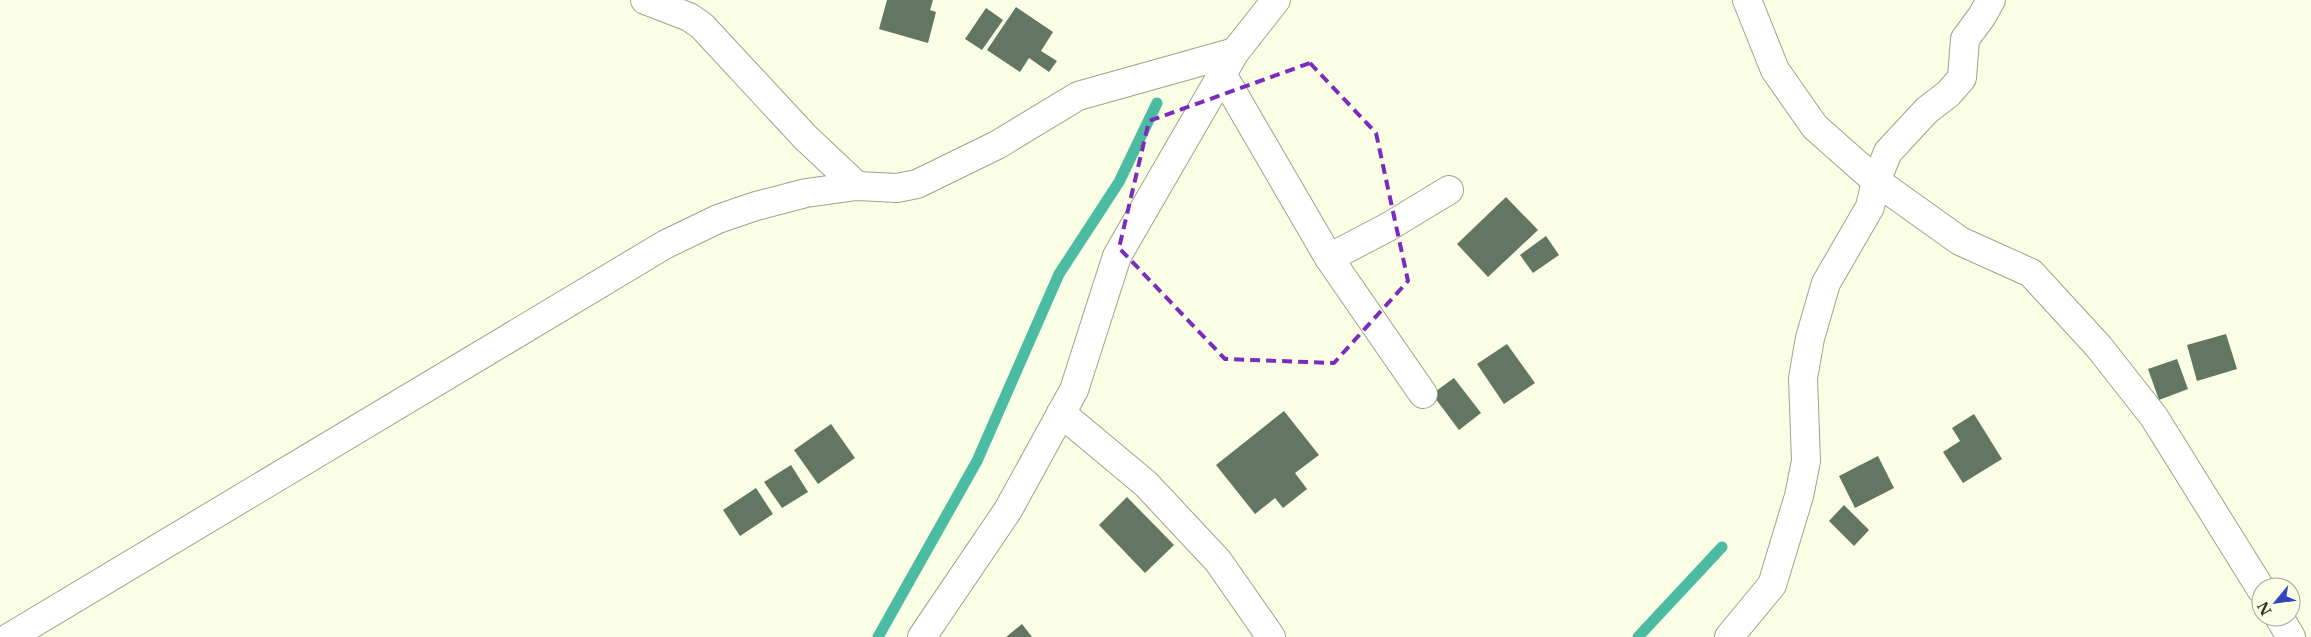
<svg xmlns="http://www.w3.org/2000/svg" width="2311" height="637" viewBox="0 0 2311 637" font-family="'Libre Baskerville',serif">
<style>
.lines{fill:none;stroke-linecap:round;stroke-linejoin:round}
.stream{stroke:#4bbba4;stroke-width:11}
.building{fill:#637664}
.street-casing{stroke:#9fa38b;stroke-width:30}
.street{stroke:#fff;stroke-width:28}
.marked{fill:none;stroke:#7b2cbf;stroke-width:4;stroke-dasharray:10 6;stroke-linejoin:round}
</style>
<rect width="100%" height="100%" fill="#f9fee4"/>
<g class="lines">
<g class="stream">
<path d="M878,637l99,-176 82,-187 60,-92 38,-79"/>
<path d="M1638,637l84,-90"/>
</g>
</g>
<g class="building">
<path d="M887,0h46l-3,10 6,2 -8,31 -49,-14z"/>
<path d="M1016,7l37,25 -12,19 16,10 -8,11 -20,-14 -9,14 -33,-22z"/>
<path d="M986,8l17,12 -21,30 -17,-11z"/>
<path d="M1506,197l32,33 -50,47 -31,-33z"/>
<path d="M1546,236l13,19 -26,18 -13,-18z"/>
<path d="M2226,334l11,35 -40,12 -10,-36z"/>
<path d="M1507,344l28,39 -31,21 -27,-40z"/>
<path d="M2177,359l11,30 -29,11 -11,-31z"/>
<path d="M1454,378l27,35 -22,17 -27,-36z"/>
<path d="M1284,411l35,44 -24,18 12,16 -24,19 -8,-10 -20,16 -39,-49z"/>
<path d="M1974,414l28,45 -39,24 -20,-31 17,-11 -8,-13z"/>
<path d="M831,424l24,34 -37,26 -24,-34z"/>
<path d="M1878,456l16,32 -39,20 -16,-32z"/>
<path d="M791,465l17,27 -26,16 -18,-26z"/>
<path d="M756,488l17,26 -33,22 -17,-26z"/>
<path d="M1127,497l47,48 -29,28 -46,-48z"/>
<path d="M1844,505l25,25 -15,16 -25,-25z"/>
<path d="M1022,624l10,13h-26z"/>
</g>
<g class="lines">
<defs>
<g id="street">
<path d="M645,0l44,17 13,9 103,111 52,49"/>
<path d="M1747,0l28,70 40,57 61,54 84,60 71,32 68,74 55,70 107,172"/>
<path d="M1222,74l107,184 59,-31 61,-37"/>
<path d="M1329,258l94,136"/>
<path d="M1061,413l85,71 72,77 53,76"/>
<path d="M2279,617l12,20"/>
<path d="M10,637l656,-393 52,-25 38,-13 50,-13 51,-7 40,2 20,-4 80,-39 81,-49 157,-44"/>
<path d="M922,637l86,-127 66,-120 43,-134 118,-204 41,-52"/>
<path d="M1729,637l43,-52 27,-89 7,-35 -3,-83 7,-40 16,-55 44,-76 6,-26 12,-29 39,-42 21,-16 14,-16 3,-39 17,-23 9,-16"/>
</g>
</defs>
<use href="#street" class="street-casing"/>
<use href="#street" class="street"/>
</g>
<path class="marked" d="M1310,63l66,70 32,148 -74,82 -109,-4 -106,-111 30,-127z"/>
<g transform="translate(2276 602) rotate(241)"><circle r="24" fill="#f9fee4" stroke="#a7aa97"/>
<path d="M0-4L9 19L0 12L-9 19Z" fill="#3146b8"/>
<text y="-8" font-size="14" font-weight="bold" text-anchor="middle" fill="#2b2d23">N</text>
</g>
</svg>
